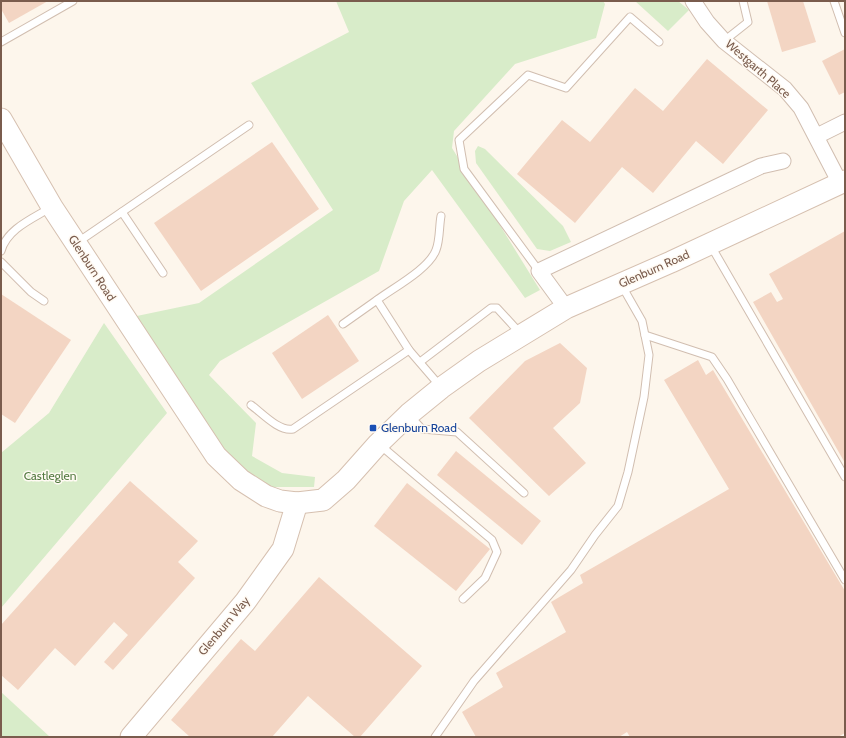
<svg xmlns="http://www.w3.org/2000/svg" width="846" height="738" viewBox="0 0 846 738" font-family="Cabin,sans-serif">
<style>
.green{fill:#d8ecc9}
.building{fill:#f3d5c3}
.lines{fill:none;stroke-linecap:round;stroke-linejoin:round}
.lane-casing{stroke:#d1beb0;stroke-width:9}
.street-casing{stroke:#d1beb0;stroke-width:17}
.secondary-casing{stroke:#d6c0b0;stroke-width:23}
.lane{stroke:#fff;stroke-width:7}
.street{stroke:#fff;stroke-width:15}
.secondary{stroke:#fff;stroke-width:21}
.transit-dot{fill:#1a4fb4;stroke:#fffaf3;stroke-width:1.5}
.labels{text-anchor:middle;stroke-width:3;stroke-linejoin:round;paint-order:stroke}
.street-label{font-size:12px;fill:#7a5c4d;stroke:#fffaf3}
.transit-label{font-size:12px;fill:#164399;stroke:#fffaf3;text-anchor:start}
.park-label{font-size:12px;fill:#537a41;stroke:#fffaf3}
</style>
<rect width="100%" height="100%" fill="#fdf6ec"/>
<g class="green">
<path d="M336,1h267l2,3 -9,34 -81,26 -61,67 -2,17 88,142 -15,8 -93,-128 -28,31 -25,70 -159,90 -11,14 47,48 -4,33 30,17 33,4 -1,10h-43l-41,-26 -98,-144 67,-14 134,-93 -82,-127 98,-51z"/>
<path d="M635,1h43l11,9 -21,21z"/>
<path d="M478,146l7,3 78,77 8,16 -21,9 -13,-2 -61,-86 -1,-12z"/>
<path d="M104,323l63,90 -166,195v-155l48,-40z"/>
<path d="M1,692l49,45h-49z"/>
</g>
<g class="building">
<path d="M1,1h47l-39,22 -8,-14z"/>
<path d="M767,1h36l13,41 -34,10z"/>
<path d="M845,49v43l-6,3 -17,-34z"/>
<path d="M707,59l61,51 -45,54 -27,-23 -43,52 -31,-26 -47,56 -58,-49 45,-54 28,22 45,-54 28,23z"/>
<path d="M272,142l47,67 -118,82 -47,-68z"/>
<path d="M845,231v232l-92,-161 18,-10 6,10 6,-3 -14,-25z"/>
<path d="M1,294l70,46 -56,83 -14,-9z"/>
<path d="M328,315l31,46 -57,38 -30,-46z"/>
<path d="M560,343l27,25 -7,35 -27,25 33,35 -37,33 -80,-78 56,-57z"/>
<path d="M698,360l8,15 7,-5 132,221v142l-7,4h-208l-3,-5 -8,5h-143l-14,-25 41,-25 -7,-14 70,-41 -15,-30 32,-19 -3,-8 149,-86 -65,-109z"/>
<path d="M456,451l85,70 -19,24 -85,-70z"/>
<path d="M130,481l68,60 -20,21 17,16 -82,92 -9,-8 24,-27 -14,-13 -39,44 -20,-18 -37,42 -17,-15v-50z"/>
<path d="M407,483l83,66 -34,42 -82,-65z"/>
<path d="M319,577l103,89 -62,71h-5l-47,-41 -36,41h-82l-19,-17 70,-81 14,12z"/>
</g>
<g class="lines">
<defs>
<g id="lane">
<path d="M834,1l11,32"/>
<path d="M724,41l24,-19 -5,-21"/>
<path d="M1,42l72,-41"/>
<path d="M122,212l41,61"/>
<path d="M78,242l171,-117"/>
<path d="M711,246l134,231"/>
<path d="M1,251c6,-22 31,-32 49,-43"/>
<path d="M1,262l30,30 13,9"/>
<path d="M539,271l-75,-102 -5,-29 69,-65 38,13 64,-71 29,25"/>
<path d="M343,324l34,-24"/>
<path d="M645,335l67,22 15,22 118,201"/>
<path d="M409,350l-32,-50c16,-12 52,-31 59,-50 4,-10 3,-23 5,-34"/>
<path d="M420,362l71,-54h6l23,25"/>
<path d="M251,405c11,8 28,27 42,24l116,-79 31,36"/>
<path d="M410,416l12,13 35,3 67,61"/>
<path d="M380,445l112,95 5,12 -12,26 -22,21"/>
<path d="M435,737l39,-56 97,-111 24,-35 23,-29 10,-34 16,-75 5,-42 -7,-34 -20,-35"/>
</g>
<g id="street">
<path d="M693,1l14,21 17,19 61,48 16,19 39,75"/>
<path d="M817,136l28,-14"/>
<path d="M566,308l-27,-37 222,-105 22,-5"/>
</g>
<g id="secondary">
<path d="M1,119l51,88 164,249 25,24 25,16 14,5 17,2 26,-3 23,-20 32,-36 31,-30 32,-26 38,-27 87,-53 105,-46 174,-81"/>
<path d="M131,737l114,-135 38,-53 14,-46"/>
</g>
</defs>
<use href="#lane" class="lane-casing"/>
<use href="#street" class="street-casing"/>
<use href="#secondary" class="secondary-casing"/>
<use href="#lane" class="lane"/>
<use href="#street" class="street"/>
<use href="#secondary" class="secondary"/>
</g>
<rect class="transit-dot" x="369" y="424" width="8" height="8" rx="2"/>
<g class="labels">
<g class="street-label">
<text transform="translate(758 69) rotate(41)" y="4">Westgarth Place</text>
<text transform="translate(92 268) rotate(57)" y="4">Glenburn Road</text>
<text transform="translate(654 269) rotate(-24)" y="4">Glenburn Road</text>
<text transform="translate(224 626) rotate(-50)" y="4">Glenburn Way</text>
</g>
<g class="transit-label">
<text x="381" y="432">Glenburn Road</text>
</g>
<g class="park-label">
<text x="50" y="480">Castleglen</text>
</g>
</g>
<rect width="846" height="738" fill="none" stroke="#7a5c4d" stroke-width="4"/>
</svg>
